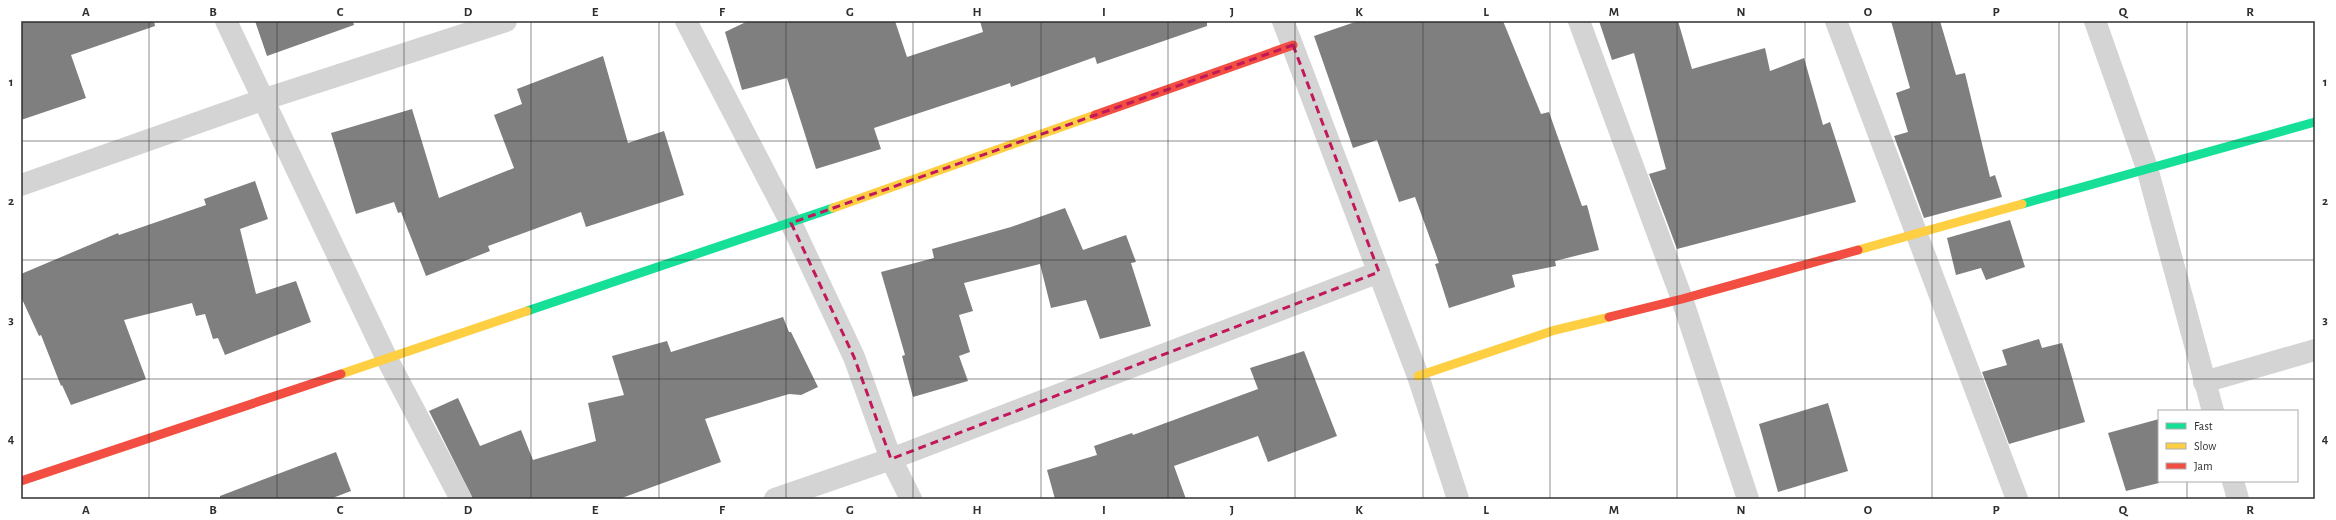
<svg xmlns="http://www.w3.org/2000/svg" width="2336" height="520" viewBox="0 0 2336 520" font-family="'Alegreya Sans',sans-serif">
<style>
.building{fill:#7f7f7f}
.lines{fill:none;stroke-linecap:round;stroke-linejoin:round}
.street{stroke:#d4d4d4;stroke-width:22}
.fast{stroke:#16e098;stroke-width:9}
.slow{stroke:#ffcf43;stroke-width:9}
.jam{stroke:#f24e42;stroke-width:9}
.marked{fill:none;stroke:#c2185b;stroke-width:3;stroke-dasharray:8 5;stroke-linejoin:round}
.grid{fill:none;stroke:#2f2f2f;stroke-width:1;stroke-opacity:0.55}
.neatline{fill:none;stroke:#2f2f2f;stroke-width:1.5}
.grid-label{font-size:13px;text-anchor:middle;font-weight:bold;fill:#2f2f2f}
</style>
<rect width="100%" height="100%" fill="#fff"/>
<g class="building">
<path d="M21,21h133l1,5 -84,29 15,43 -65,22z"/>
<path d="M255,21h98l1,4 -87,31z"/>
<path d="M748,21h147l12,36 76,-25 -3,-11h227v5l-110,38 -2,-7 -84,30 -1,-4 -136,45 7,21 -65,20 -29,-91 -45,12 -17,-58z"/>
<path d="M1358,21h145l38,93 8,-2 33,94 5,-1 12,45 -44,11 1,5 -44,9 3,12 -66,21 -14,-44 4,-1 -24,-66 -16,5 -22,-62 -24,8 -39,-112z"/>
<path d="M1599,21h79l14,48 73,-21 5,23 34,-13 19,67 7,-3 26,80 -179,47 -28,-75 17,-5 -32,-116 -22,7z"/>
<path d="M1891,21h49l16,54 9,-2 25,104 5,-2 7,22 -78,21 -30,-82 14,-4 -12,-39 14,-5z"/>
<path d="M603,56l25,87 36,-12 20,64 -98,32 -5,-15 -93,34 2,5 -64,25 -25,-64 -3,1 -4,-11 -38,12 -25,-81 81,-24 27,89 75,-30 -20,-53 28,-11 -5,-15z"/>
<path d="M255,181l13,38 -28,10 16,65 40,-13 15,41 -86,33 -7,-17 -5,1 -8,-25 -9,2 -4,-13 -68,17 22,59 -75,26 -9,-20 -1,1 -20,-51 -2,1 -18,-39v-23l97,-41 1,2 87,-30 -2,-6z"/>
<path d="M1065,208l18,42 43,-15 10,27 -5,1 20,63 -51,13 -14,-39 -35,8 -11,-44 -76,19 9,28 -14,4 11,37 -11,4 9,25 -55,16 -11,-41 3,-1 -24,-83 53,-14 -2,-9 79,-22z"/>
<path d="M2010,220l15,47 -39,13 -5,-12 -25,7 -9,-37z"/>
<path d="M783,317l6,15h2l27,55 -17,8 -12,-1 -84,25 16,43 -102,37h-146l-44,-88 29,-13 22,48 41,-16 12,30 63,-19 -8,-38 36,-8 -12,-39 55,-15 4,11z"/>
<path d="M2039,339l3,9 20,-5 23,79 -76,22 -27,-72 25,-7 -5,-15z"/>
<path d="M1304,351l33,85 -69,26 -10,-26 -84,30 12,33h-131l-8,-29 50,-15 -3,-9 38,-13 1,2 125,-46 -8,-21z"/>
<path d="M1828,403l20,68 -70,21 -19,-68z"/>
<path d="M2159,419v64l-33,8 -18,-58z"/>
<path d="M336,452l15,39 -21,8h-110v-3z"/>
</g>
<g class="lines">
<g class="street">
<path d="M226,21l161,338 74,140"/>
<path d="M686,21l105,202 63,134 37,102 20,40"/>
<path d="M1283,21l135,355 40,123"/>
<path d="M1579,21l103,278 66,200"/>
<path d="M1836,21l181,478"/>
<path d="M2095,21l52,147 66,243"/>
<path d="M21,185l241,-85 244,-79"/>
<path d="M2204,382l111,-32"/>
<path d="M2233,481l5,18"/>
<path d="M775,499l116,-40 488,-187"/>
</g>
<g class="fast">
<path d="M2022,204l293,-82"/>
<path d="M527,311l306,-103"/>
</g>
<g class="slow">
<path d="M833,208l262,-93"/>
<path d="M1858,250l164,-46"/>
<path d="M341,374l186,-63"/>
<path d="M1418,376l137,-46 54,-13"/>
</g>
<g class="jam">
<path d="M1095,115l198,-70"/>
<path d="M1609,317l73,-18 176,-49"/>
<path d="M21,481l320,-107"/>
</g>
</g>
<path class="marked" d="M1293,45l86,227 -488,187 -37,-102 -63,-134z"/>
<path class="grid" d="M149,21v478M277,21v478M404,21v478M531,21v478M659,21v478M786,21v478M913,21v478M1041,21v478M1168,21v478M1295,21v478M1423,21v478M1550,21v478M1677,21v478M1805,21v478M1932,21v478M2059,21v478M2187,21v390M21,141h2294M21,260h2294M21,379h2294M2187,481v18"/>
<rect width="2336" height="520" fill="none" stroke="#ffffff" stroke-width="44"/>
<rect x="2158" y="410" width="140" height="72" fill="#ffffff" stroke="#acacac"/>
<rect x="2166" y="423" width="20" height="6" fill="#16e098" stroke="#acacac"/>
<text x="2194" y="430" font-size="12" fill="#2f2f2f">Fast</text>
<rect x="2166" y="443" width="20" height="6" fill="#ffcf43" stroke="#acacac"/>
<text x="2194" y="450" font-size="12" fill="#2f2f2f">Slow</text>
<rect x="2166" y="463" width="20" height="6" fill="#f24e42" stroke="#acacac"/>
<text x="2194" y="470" font-size="12" fill="#2f2f2f">Jam</text>
<rect x="22" y="22" width="2292" height="476" class="neatline"/>
<g class="grid-label">
<text x="86" y="16">A</text>
<text x="213" y="16">B</text>
<text x="340" y="16">C</text>
<text x="468" y="16">D</text>
<text x="595" y="16">E</text>
<text x="722" y="16">F</text>
<text x="850" y="16">G</text>
<text x="977" y="16">H</text>
<text x="1104" y="16">I</text>
<text x="1232" y="16">J</text>
<text x="1359" y="16">K</text>
<text x="1486" y="16">L</text>
<text x="1614" y="16">M</text>
<text x="1741" y="16">N</text>
<text x="1868" y="16">O</text>
<text x="1996" y="16">P</text>
<text x="2123" y="16">Q</text>
<text x="2250" y="16">R</text>
<text x="11" y="86">1</text>
<text x="2325" y="86">1</text>
<text x="11" y="205">2</text>
<text x="2325" y="205">2</text>
<text x="11" y="324">3</text>
<text x="2325" y="324">3</text>
<text x="11" y="443">4</text>
<text x="2325" y="443">4</text>
<text x="86" y="514">A</text>
<text x="213" y="514">B</text>
<text x="340" y="514">C</text>
<text x="468" y="514">D</text>
<text x="595" y="514">E</text>
<text x="722" y="514">F</text>
<text x="850" y="514">G</text>
<text x="977" y="514">H</text>
<text x="1104" y="514">I</text>
<text x="1232" y="514">J</text>
<text x="1359" y="514">K</text>
<text x="1486" y="514">L</text>
<text x="1614" y="514">M</text>
<text x="1741" y="514">N</text>
<text x="1868" y="514">O</text>
<text x="1996" y="514">P</text>
<text x="2123" y="514">Q</text>
<text x="2250" y="514">R</text>
</g>
</svg>
